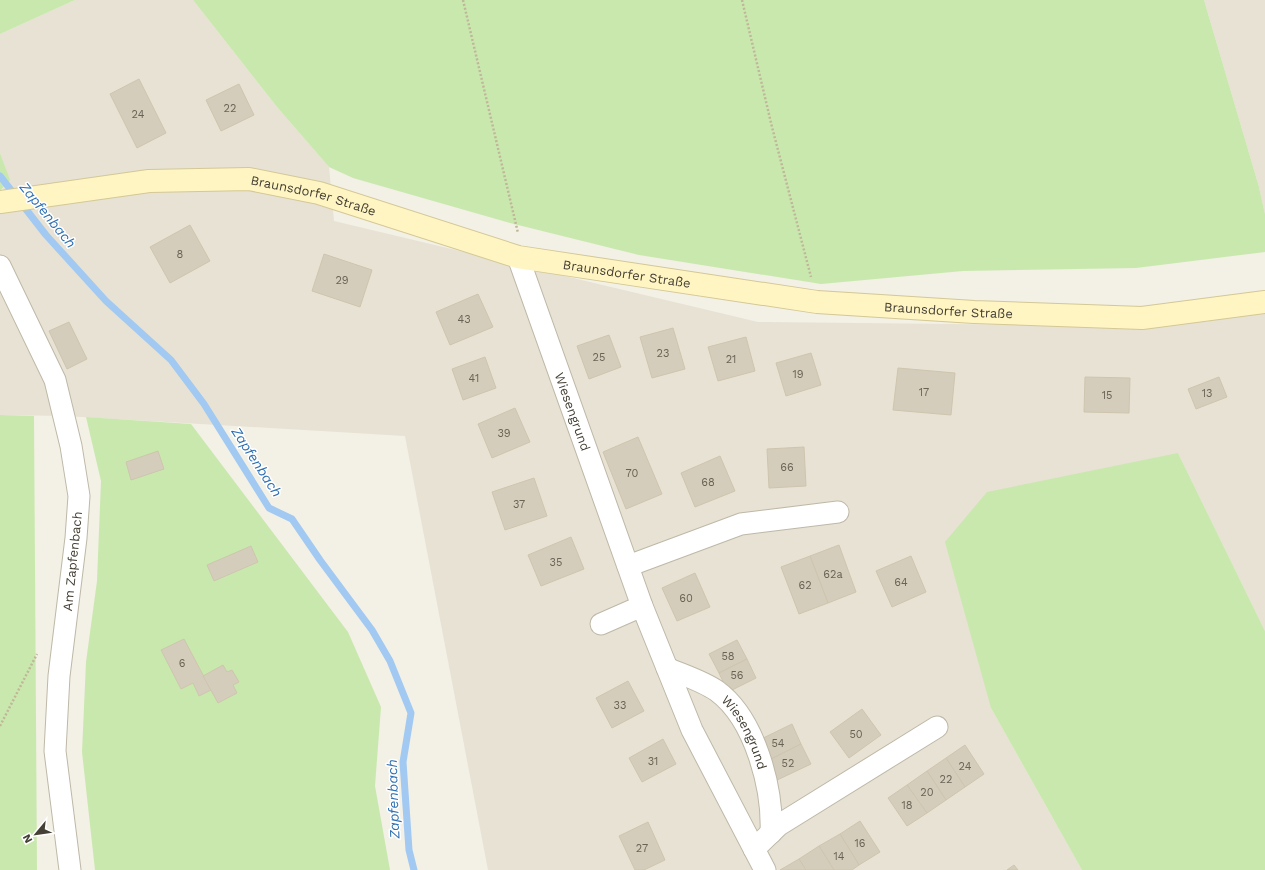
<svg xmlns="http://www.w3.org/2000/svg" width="1265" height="870" viewBox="0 0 1265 870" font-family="'Work Sans',sans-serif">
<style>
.residential{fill:#e7e2d3}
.green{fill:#c9e8ae}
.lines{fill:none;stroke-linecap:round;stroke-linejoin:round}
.stream{stroke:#a1c9f1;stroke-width:7}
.building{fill:#d5cdbb;stroke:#cfc5ae}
.street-casing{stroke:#beb8a8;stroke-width:23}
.secondary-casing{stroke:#d4c895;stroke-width:24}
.path{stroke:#c0b699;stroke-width:2.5;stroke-dasharray:2 2;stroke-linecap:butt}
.street{stroke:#fff;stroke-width:21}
.secondary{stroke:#fff5c3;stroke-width:22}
.labels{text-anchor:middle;stroke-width:3;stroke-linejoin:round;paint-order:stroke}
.number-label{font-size:11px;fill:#696356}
.street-label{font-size:13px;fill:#454035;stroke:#fff}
.water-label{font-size:14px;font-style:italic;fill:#2d6fb2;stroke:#fff}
</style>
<rect width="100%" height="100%" fill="#f3f0e5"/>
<g class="residential">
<path d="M75,0h118l84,107 52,60 5,54 424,101 387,4 120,-14v319l-87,-178 -187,255 91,162h-594l-83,-434 -340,-20 -65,-1v-222l9,-13 -9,-27v-119z"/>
<path d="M1204,0h61v214l-6,-27z"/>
</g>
<g class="green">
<path d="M0,0h75l-75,34z"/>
<path d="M193,0h1011l55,187 6,27v38l-129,16 -173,3 -142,13 -182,-29 -129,-32 -157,-45 -24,-11 -52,-60z"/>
<path d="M0,153l10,27 -10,11z"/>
<path d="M0,415l34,1 3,454h-37z"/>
<path d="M86,417l105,7 157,208 33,75 -6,79 15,84h-295l-13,-118 4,-90 11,-81 4,-100z"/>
<path d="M1178,453l87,178v239h-183l-91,-162 -46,-166 42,-50z"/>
</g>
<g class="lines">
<path class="stream" d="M0,176l46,59 60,66 65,59 33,44 65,104 23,11 28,41 52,70 18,31 21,52 -8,49 6,88 5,20"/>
</g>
<g class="building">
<path d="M139,79l27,54 -29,15 -27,-54z"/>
<path d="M239,84l15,31 -33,16 -15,-31z"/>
<path d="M190,225l20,36 -40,22 -20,-36z"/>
<path d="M324,254l48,16 -12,37 -48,-16z"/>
<path d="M478,294l15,33 -43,18 -14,-33z"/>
<path d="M69,322l18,37 -20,10 -18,-38z"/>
<path d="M673,328l12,41 -33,9 -12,-41z"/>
<path d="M609,335l12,32 -32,12 -12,-33z"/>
<path d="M746,337l9,34 -37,10 -10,-34z"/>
<path d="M811,353l10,32 -35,11 -10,-33z"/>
<path d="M485,357l11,31 -33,12 -11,-31z"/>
<path d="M898,368l57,5 -4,42 -58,-5z"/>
<path d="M1085,377l45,1 -1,35 -45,-1z"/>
<path d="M1219,377l8,20 -31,12 -8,-20z"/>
<path d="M515,408l15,34 -38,16 -14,-34z"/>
<path d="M638,437l24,57 -36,15 -23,-57z"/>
<path d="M804,447l2,39 -37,2 -2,-39z"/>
<path d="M158,451l6,18 -33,11 -5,-18z"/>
<path d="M720,456l15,35 -40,16 -14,-34z"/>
<path d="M534,478l13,38 -42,14 -13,-38z"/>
<path d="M571,537l13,32 -43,17 -13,-31z"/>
<path d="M839,545l17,47 -28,11 -18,-47z"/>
<path d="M251,546l7,16 -44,19 -7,-16z"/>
<path d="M810,556l18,47 -29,11 -18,-47z"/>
<path d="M911,556l15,36 -34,15 -16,-36z"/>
<path d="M695,573l15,34 -33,14 -15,-33z"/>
<path d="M184,639l27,51 -12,6 -6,-13 -12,6 -20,-39z"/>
<path d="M737,640l10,19 -28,14 -10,-19z"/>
<path d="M747,659l9,19 -28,14 -9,-19z"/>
<path d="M223,665l4,7 5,-2 7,12 -6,3 4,8 -19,10 -15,-27z"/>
<path d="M628,681l16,30 -32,17 -16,-30z"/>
<path d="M862,709l19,26 -32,23 -19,-26z"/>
<path d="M792,724l9,20 -36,18 -10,-20z"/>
<path d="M663,739l13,25 -34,18 -13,-24z"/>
<path d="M801,744l10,20 -36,17 -10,-19z"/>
<path d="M965,745l19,29 -19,13 -19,-29z"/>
<path d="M946,758l19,29 -19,13 -19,-29z"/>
<path d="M927,771l19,29 -19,13 -20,-28z"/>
<path d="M907,785l20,28 -20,13 -19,-28z"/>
<path d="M860,821l20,31 -21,13 -19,-31z"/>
<path d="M648,822l17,38 -21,10h-9l-16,-34z"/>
<path d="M840,834l19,31 -7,5h-18l-15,-24z"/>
<path d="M819,846l15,24h-28l-7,-11z"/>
<path d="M799,859l7,11h-26z"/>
<path d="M1014,865l4,5h-11z"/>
</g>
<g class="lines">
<defs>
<g id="street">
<path id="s1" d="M518,257l124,349 50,124 73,140"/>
<path d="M0,266l55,114 16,66 8,50 -3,42 -17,138 -4,75 15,119"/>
<path d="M628,566l113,-42 97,-12"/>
<path d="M601,624l41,-18"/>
<path id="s2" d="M667,668c16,7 36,13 50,23 38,28 56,97 54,142"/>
<path d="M754,849l25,-24 158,-98"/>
</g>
<g id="secondary">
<path id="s3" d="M0,202l149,-21 100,-2 70,14 199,64 299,45 157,10 168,6 123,-16"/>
</g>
</defs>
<use href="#street" class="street-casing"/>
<use href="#secondary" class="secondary-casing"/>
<g class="path">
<path d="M463,0l55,233"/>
<path d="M742,0l30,127 39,150"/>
<path d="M0,726l37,-72"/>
</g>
<use href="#street" class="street"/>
<use href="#secondary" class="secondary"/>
</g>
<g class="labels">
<g class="number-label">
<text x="230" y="112">22</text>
<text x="138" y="118">24</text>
<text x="180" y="258">8</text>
<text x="342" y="284">29</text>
<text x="464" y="323">43</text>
<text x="663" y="357">23</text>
<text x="599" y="361">25</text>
<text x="731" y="363">21</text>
<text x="798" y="378">19</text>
<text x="474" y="382">41</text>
<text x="924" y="396">17</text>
<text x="1207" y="397">13</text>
<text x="1107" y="399">15</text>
<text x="504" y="437">39</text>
<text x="787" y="471">66</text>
<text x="632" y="477">70</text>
<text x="708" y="486">68</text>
<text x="519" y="508">37</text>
<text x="556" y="566">35</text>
<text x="833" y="578">62a</text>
<text x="901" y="586">64</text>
<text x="805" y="589">62</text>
<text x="686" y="602">60</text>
<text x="728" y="660">58</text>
<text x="182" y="667">6</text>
<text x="737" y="679">56</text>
<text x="620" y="709">33</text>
<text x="856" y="738">50</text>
<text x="778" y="747">54</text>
<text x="653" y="765">31</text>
<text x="788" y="767">52</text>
<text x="965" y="770">24</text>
<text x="946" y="783">22</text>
<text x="927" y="796">20</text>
<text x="907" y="809">18</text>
<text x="860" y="847">16</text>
<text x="642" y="852">27</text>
<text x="839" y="860">14</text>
</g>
<g class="street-label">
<text dy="5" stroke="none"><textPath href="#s3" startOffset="317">Braunsdorfer Straße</textPath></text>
<text dy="5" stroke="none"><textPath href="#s3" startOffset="641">Braunsdorfer Straße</textPath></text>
<text dy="5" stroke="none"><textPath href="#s3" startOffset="965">Braunsdorfer Straße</textPath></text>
<text dy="5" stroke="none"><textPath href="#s1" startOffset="164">Wiesengrund</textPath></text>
<text transform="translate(72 561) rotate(-84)" y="5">Am Zapfenbach</text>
<text dy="5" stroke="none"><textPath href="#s2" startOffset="106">Wiesengrund</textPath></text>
</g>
<g class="water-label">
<text transform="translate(48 215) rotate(51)" y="5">Zapfenbach</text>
<text transform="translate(257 462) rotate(57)" y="5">Zapfenbach</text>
<text transform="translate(393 799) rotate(-92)" y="5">Zapfenbach</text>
</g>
</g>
<g transform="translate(36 834) rotate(241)" stroke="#ffffff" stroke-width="3" paint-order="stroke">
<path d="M0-3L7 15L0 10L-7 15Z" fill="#454035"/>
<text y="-6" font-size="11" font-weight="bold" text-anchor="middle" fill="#454035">N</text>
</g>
</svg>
